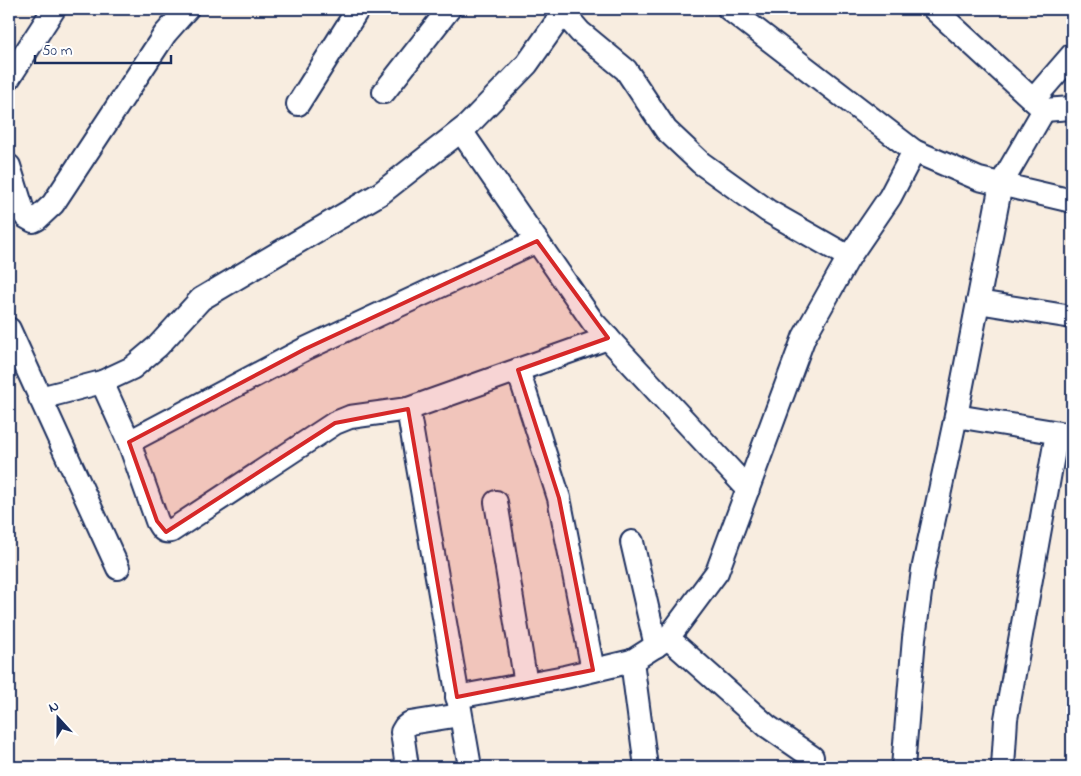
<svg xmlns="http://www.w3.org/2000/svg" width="1081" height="776" viewBox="0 0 1081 776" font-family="'Indie Flower',sans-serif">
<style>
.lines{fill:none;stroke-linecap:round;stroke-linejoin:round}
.minor-casing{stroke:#1b2f5e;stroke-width:26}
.minor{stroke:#fff;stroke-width:22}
.marked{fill:#d62828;fill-opacity:0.2;stroke:#d62828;stroke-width:4;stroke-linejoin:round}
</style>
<rect width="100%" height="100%" fill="#f8ede0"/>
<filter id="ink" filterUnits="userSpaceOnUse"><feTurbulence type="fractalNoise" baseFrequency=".02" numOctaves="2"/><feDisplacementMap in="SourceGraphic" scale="10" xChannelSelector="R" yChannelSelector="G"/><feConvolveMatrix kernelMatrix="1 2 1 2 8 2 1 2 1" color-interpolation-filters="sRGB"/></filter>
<g filter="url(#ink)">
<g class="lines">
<defs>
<g id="minor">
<path d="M560,9l20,23 46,38 40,60 35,33 67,48 81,46"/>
<path d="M729,9l185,142 65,28 93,22"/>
<path d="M934,9l110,101 28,-2"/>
<path d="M9,78l45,-69"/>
<path d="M384,92l65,-83"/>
<path d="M1033,100l39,-45"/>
<path d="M298,104l60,-95"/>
<path d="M461,131l132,191 155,167"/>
<path d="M9,166l15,48 2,3 7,4 4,-2 16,-15 112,-170 22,-25"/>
<path d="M978,302l94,15"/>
<path d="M9,329l109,239"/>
<path d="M518,370l41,128 34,172"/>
<path d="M102,382l27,60 28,79c4,7 6,12 14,10l164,-108 15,-6 58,-8 200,-71"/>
<path d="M40,398l62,-16 30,-14 26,-22 43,-47 81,-48 99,-58 87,-68 59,-61 36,-51"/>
<path d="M408,409l62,358"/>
<path d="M956,416l116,19"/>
<path d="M129,442l176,-93 232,-108"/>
<path d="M496,502l30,182"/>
<path d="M632,542l24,104"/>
<path d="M668,638l99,88 45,31"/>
<path d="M632,661l14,106"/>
<path d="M457,697l108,-20 67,-16 36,-23 49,-66 87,-235 45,-80 41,-60 24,-46"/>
<path d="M407,767l-5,-35 3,-5 5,-4 50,-8"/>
<path d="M903,767l11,-129 9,-68 33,-154 45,-232 43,-74"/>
<path d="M1003,767l3,-48 51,-286"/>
</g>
</defs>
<use href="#minor" class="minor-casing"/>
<use href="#minor" class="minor"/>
</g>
</g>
<path class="marked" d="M537,241l71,97 -90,32 41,128 34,172 -136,27 -49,-288 -73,14 -169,109 -9,-11 -28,-79 176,-93z"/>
<rect width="1081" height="776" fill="none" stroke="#fff" stroke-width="30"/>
<rect x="15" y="15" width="1051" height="746" fill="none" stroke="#1b2f5e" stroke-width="2" filter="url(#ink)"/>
<g transform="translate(58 718) rotate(339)" stroke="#ffffff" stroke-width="4" paint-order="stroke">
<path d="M0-4L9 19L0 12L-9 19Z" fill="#1b2f5e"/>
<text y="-8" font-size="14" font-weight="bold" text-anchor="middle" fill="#1b2f5e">N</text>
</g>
<path d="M35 55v8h136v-8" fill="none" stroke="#1b2f5e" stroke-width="2.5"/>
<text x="42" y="55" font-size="15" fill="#1b2f5e" stroke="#ffffff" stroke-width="4" paint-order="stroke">50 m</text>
</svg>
